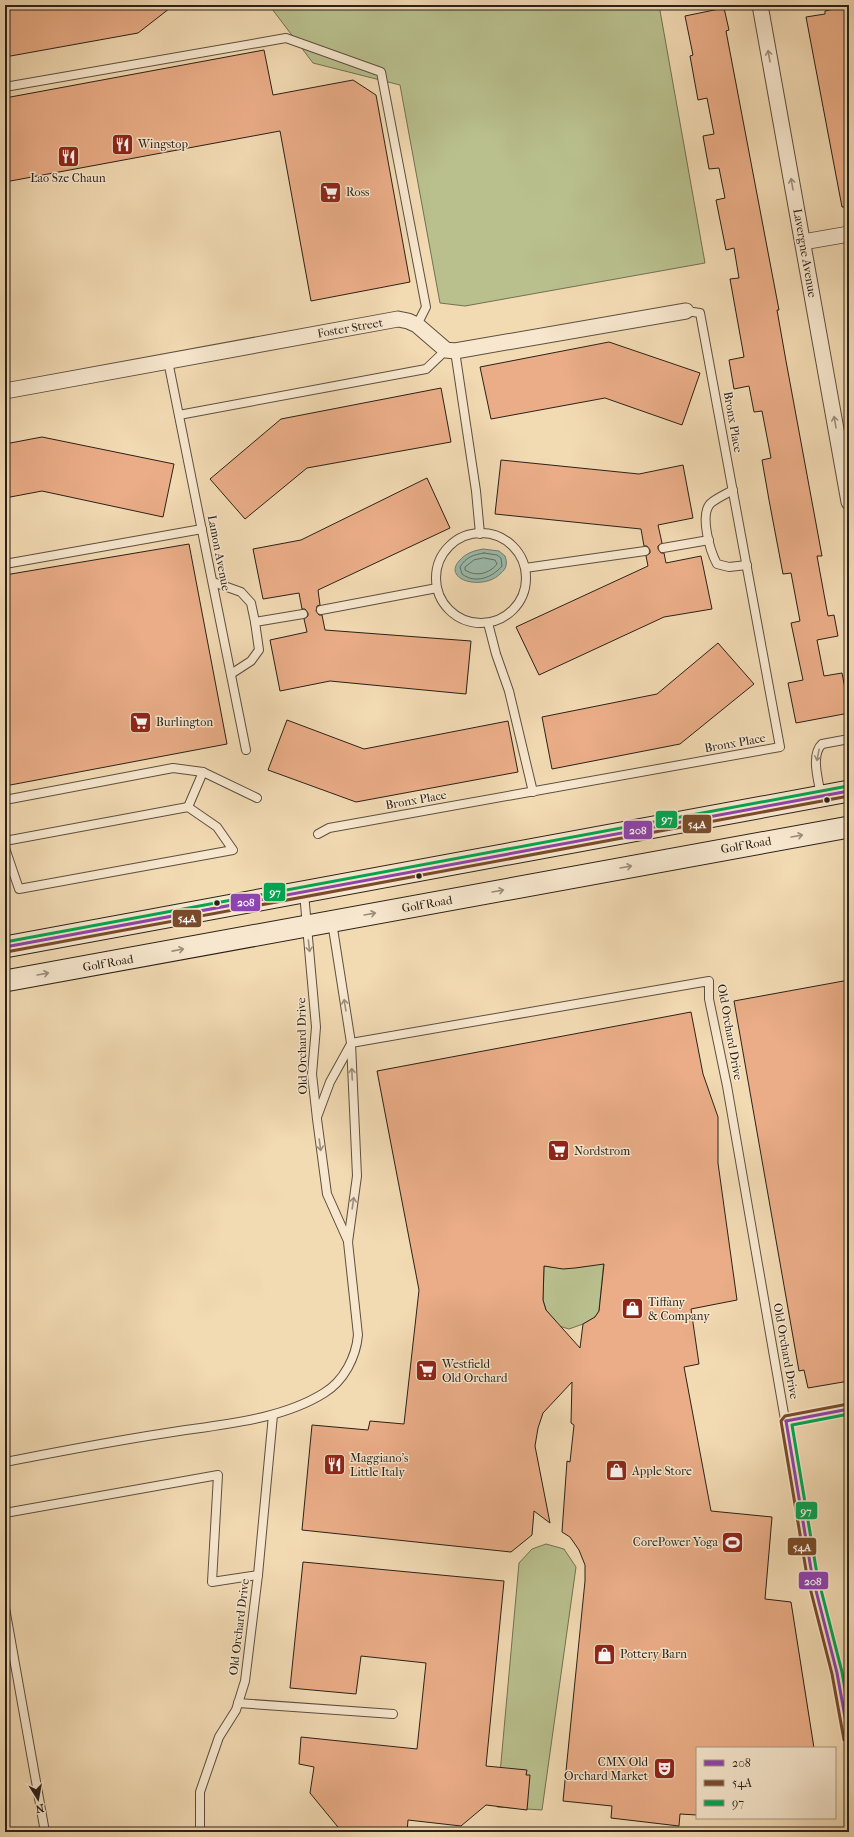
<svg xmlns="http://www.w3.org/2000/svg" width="854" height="1837" viewBox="0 0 854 1837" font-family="'IM FELL French Canon',serif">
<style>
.green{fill:#b9c08e;stroke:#727053}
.water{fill:#9bbbad;stroke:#6e7d71}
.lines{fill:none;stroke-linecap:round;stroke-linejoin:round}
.shore{stroke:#636e62;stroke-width:1}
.building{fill:#eaad87;stroke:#2b2118;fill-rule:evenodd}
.service-casing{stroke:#5d4f3f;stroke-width:10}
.minor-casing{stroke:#5d4f3f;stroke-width:17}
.secondary-casing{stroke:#2b2118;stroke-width:23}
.service{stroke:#f7e7ce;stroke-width:8}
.minor{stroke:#f7e7ce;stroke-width:15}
.secondary{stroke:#f7e7ce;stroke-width:21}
.bus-1-casing{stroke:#f7e7ce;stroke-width:6}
.bus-2-casing{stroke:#f7e7ce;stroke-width:6}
.bus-3-casing{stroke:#f7e7ce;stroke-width:6}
.bus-1{stroke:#8e44ad;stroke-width:3}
.bus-2{stroke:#7a4b2a;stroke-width:3}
.bus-3{stroke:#00a651;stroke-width:3}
.oneway{stroke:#9b8e7c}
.bus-dot{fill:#2b2118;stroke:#f7e7ce;stroke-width:1.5}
.labels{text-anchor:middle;stroke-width:3;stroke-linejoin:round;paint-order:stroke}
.poi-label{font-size:12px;fill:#2b2118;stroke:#f7e7ce;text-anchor:start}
.street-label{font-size:12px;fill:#2b2118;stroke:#f7e7ce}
.line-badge{stroke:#f7e7ce;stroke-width:1.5}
.badge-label{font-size:11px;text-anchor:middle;font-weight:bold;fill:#fff}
</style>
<rect width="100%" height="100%" fill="#f2dab3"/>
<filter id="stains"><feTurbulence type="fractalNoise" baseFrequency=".005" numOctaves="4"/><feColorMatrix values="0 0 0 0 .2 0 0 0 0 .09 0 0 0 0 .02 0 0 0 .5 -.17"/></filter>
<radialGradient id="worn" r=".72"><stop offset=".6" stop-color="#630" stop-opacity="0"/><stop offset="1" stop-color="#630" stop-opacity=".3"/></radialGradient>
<g class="green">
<path d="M269,5h390l46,258 -240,43 -25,-3 -40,-218 -87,-22z"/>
<path d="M604,1260l-5,51 -4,6 -12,7 -14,5 -10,-3 -13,-16 -3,-10 1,-34c22,3 40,3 60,-6z"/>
<path d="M546,1544l18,5 12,18 -34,243 -45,-3 22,-244 13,-14z"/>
</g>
<path class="water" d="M483,549l16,2 6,5c1,3 2,7 1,9 0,4 -3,6 -5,8 -16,18 -59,8 -42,-12 7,-8 14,-10 24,-12z"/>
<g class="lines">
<g class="shore">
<path d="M484,553l13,2 4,3 1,8c-10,12 -27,18 -40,8l-2,-7c6,-10 13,-12 24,-14z"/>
<path d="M484,558l11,2 2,4c-8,10 -21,13 -32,6v-3l9,-7z"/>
</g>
</g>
<g class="building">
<path d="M5,5h169l-36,28 -133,24z"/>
<path d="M846,6l3,17v184h-7l-36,-190 19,-3v-3z"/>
<path d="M724,8l5,22 -3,1 53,279h-2l9,51 36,195h-5l11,60 6,-1 4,21 -21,4 7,36 18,-3 7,36v4l-53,10 -8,-40 15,-3 -12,-57 9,-2 -9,-48 -8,1 -14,-74 -7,-40 9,-2 -9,-47 -8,1 -5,-26 -15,3 -5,-29 15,-3 -14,-78 9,-1 -5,-30 -8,2 -10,-50 9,-2 -6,-30 -10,1 -6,-33 11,-2 -7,-36 -9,2 -8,-44 3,-1 -8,-39z"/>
<path d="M264,50l9,45 80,-15 23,15 34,187 -99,19 -31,-170 -275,51v-84z"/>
<path d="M609,342l91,31 -18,52 -77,-27 -114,21 -11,-52z"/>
<path d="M441,388l10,54 -144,26 -62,51 -35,-40 71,-60z"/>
<path d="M42,437l132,27 -11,53 -121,-26 -37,7v-54z"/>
<path d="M501,460l138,14 44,-9 10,53 -35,7 4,18 -4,3v3l3,4h3l2,10 35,-7 11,53 -48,8 -125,58 -23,-48 132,-61 -2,-10 4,-3v-3l-3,-4h-3l-3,-17 -146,-15z"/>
<path d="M427,478l23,50 -132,62 2,15 -3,1 -1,5 3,4h3l3,15 146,11 -5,53 -136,-13 -50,10 -10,-51 37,-8 -3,-13 4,-3v-3l-3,-4h-3l-3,-16 -36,6 -10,-50 48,-9z"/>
<path d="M189,544l38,200 -222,42v-211z"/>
<path d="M718,643l36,41 -74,60 -128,25 -10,-52 115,-23z"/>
<path d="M287,720l77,29 144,-28 10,51 -162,30 -88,-32z"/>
<path d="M849,980v401l-41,7 -4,-18 -5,1 -65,-370z"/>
<path d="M691,1012l12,62 15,43v46l19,137 -46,9 8,55 -15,3 27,144 61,6 -7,82 26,3 23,146h-117v67l-17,-1 -1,12 -68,-8 1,-12 -49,-5 22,-220v-16l-6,-15 -9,-13 -8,-5 5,-71 3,1 4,-37 -3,-2 1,-41 -29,31 -5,15 -3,18 15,77 -16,-12 -2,24 -21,17 -209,-22 10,-105 56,5 2,-9 34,3 15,-134 -42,-219zM604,1264l-5,47 -4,6 -12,7 -3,24 -34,-38 -3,-10 1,-34 19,3 12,-1z"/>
<path d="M303,1562l201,19 -18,185 41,4 -1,5h4l-3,35 -41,-5 -25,21 -53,-6 -1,12h-65l-32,-39 4,-26 -15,-3 2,-27 116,12 9,-86 -65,-7 -5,38 -66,-6z"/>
</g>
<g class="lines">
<defs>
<g id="service">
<path d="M5,87l281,-49 95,34 45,235 -9,18"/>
<path d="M455,351l21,140 4,43"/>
<path d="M168,361l78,389"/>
<path d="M179,415l247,-46 20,-19"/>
<path d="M733,490c-7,4 -16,8 -22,13 -12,11 -1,48 6,61l12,3 18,-2"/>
<circle cx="481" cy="578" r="45"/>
<path d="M663,548l46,-8"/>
<path d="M5,564l197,-35"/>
<path d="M525,568l120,-17"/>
<path d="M213,582l28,10 10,11 4,19 4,28 -8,11 -20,13"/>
<path d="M321,610l116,-22"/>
<path d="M255,622l48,-8"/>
<path d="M488,623l8,31 13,37 24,101"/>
<path d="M821,796c-2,-14 -11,-41 1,-52l27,-5"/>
<path d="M5,800l168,-32 30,4 54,26"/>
<path d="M188,807l15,-35"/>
<path d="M318,834l11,-6 451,-81 -80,-434 -14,-2"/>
<path d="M5,841l183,-34 29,20 16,23 -214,39 -14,-41"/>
<path d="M304,893l12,134 -4,47 5,45 10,75 21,47"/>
<path d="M351,1043l358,-62v18l18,87 85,489 25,98 12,66"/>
<path d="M317,1117l13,-35 21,-38"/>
<path d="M786,1421l63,-12"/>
<path d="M5,1462c52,-10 103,-20 155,-28 53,-9 118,-12 164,-41 20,-12 32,-36 34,-58l-10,-93 9,-66 -6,-133 -19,-121"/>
<path d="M5,1513l213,-38 -6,107 46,-7"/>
<path d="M5,1608l40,224"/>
<path d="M238,1703l155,11"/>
<path d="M200,1832v-40l19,-55 17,-27 9,-29 13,-106 15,-160"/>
</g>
<g id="minor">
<path d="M760,5l89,497"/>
<path d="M803,242l46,-8"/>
<path d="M5,391l393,-72 10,2 9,4 29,25 9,1 231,-40"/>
</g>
<g id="secondary">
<path d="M5,947l844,-156"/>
<path d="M5,981l844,-154"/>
</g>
</defs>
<use href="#service" class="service-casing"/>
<use href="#minor" class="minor-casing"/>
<use href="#secondary" class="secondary-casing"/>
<use href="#service" class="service"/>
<use href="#minor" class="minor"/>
<use href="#secondary" class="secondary"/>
<defs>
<g id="bus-1">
<path d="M5,947l844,-156"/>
<path d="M786,1421l26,154 25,98 12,66"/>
<path d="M786,1421l63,-12"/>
</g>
<g id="bus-2">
<path d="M6,952l843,-156"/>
<path d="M844,1740l-12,-66 -25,-98 -26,-155 4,-5 63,-12"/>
</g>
<g id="bus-3">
<path d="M5,942l843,-156"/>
<path d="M849,1414l-57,11 25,149 25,98 7,39"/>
</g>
</defs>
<use href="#bus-1" class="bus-1-casing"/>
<use href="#bus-2" class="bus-2-casing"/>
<use href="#bus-3" class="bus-3-casing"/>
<use href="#bus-1" class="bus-1"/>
<use href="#bus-2" class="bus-2"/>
<use href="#bus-3" class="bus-3"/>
</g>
<defs><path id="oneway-shaft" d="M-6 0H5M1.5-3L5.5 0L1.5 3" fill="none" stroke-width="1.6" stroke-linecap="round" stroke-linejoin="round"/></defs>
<g class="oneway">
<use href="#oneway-shaft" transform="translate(769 56) rotate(-100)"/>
<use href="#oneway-shaft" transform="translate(792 184) rotate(-100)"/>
<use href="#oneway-shaft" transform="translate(835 422) rotate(-100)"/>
<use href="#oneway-shaft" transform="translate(818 755) rotate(101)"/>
<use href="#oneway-shaft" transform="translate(797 836) rotate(-10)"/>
<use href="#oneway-shaft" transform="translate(626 867) rotate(-10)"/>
<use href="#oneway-shaft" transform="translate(498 891) rotate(-10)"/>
<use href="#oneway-shaft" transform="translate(370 914) rotate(-10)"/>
<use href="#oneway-shaft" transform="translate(309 946) rotate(84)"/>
<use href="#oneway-shaft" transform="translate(178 950) rotate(-11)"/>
<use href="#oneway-shaft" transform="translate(43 974) rotate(-10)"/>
<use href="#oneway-shaft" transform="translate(345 1005) rotate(-99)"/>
<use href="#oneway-shaft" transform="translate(352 1074) rotate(-93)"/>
<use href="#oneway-shaft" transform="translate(320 1145) rotate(82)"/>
<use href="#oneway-shaft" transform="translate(353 1203) rotate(-82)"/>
</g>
<defs>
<symbol id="restaurant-square" viewBox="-11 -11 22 22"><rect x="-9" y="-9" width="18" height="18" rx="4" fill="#8f2418" stroke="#f7e7ce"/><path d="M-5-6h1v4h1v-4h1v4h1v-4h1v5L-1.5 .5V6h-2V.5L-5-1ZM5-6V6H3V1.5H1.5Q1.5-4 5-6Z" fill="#fff"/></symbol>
<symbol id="supermarket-square" viewBox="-11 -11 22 22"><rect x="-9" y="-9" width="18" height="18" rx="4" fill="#8f2418" stroke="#f7e7ce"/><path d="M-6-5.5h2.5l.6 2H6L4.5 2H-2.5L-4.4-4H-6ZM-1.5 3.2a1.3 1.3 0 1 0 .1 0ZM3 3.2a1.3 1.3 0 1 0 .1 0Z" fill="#fff"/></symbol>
<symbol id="shop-square" viewBox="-11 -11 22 22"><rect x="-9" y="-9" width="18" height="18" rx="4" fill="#8f2418" stroke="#f7e7ce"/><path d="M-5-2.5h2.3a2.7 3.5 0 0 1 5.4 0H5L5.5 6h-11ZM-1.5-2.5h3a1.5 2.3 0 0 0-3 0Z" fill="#fff"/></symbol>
<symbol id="stadium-square" viewBox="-11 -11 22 22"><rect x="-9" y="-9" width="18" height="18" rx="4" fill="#8f2418" stroke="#f7e7ce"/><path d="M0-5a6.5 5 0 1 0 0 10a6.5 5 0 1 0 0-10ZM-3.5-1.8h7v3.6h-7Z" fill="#fff"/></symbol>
<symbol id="theatre-square" viewBox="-11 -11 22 22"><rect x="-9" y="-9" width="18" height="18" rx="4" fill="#8f2418" stroke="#f7e7ce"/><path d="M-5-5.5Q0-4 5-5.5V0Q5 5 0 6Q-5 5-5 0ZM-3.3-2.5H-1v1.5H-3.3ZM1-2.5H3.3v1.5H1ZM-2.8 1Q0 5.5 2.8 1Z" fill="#fff"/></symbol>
</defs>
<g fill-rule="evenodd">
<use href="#restaurant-square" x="110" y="132" width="25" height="25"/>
<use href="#restaurant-square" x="56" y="144" width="25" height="25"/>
<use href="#supermarket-square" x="318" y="180" width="25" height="25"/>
<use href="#supermarket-square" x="128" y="710" width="25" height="25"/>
<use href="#supermarket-square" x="546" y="1138" width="25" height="25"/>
<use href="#shop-square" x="620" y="1296" width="25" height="25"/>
<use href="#supermarket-square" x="414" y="1358" width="25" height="25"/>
<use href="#restaurant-square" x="322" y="1452" width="25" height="25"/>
<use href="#shop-square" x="604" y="1458" width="25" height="25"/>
<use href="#stadium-square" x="720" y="1530" width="25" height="25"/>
<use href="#shop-square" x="592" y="1642" width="25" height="25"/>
<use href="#theatre-square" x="652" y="1756" width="25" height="25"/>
</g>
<g class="bus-dot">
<circle cx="827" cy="800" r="3.5"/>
<circle cx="419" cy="876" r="3.5"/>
<circle cx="217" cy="903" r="3.5"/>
</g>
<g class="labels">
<g class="poi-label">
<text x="138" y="148">Wingstop</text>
<text x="68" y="182" text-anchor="middle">Lao Sze Chaun</text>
<text x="346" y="196">Ross</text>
<text x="156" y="726">Burlington</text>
<text x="574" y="1155">Nordstrom</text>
<text x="648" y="1306">Tiffany<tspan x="648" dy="14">&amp; Company</tspan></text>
<text x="442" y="1368">Westfield<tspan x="442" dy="14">Old Orchard</tspan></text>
<text x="350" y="1462">Maggiano's<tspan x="350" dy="14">Little Italy</tspan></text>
<text x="632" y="1475">Apple Store</text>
<text x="718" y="1546" text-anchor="end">CorePower Yoga</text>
<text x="620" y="1658">Pottery Barn</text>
<text x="648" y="1766" text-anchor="end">CMX Old<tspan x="648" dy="14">Orchard Market</tspan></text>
</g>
<g class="street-label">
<text transform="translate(805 253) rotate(80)" y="4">Lavergne Avenue</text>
<text transform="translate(350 328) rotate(-10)" y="4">Foster Street</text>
<text transform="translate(733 422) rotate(80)" y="4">Bronx Place</text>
<text transform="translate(219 553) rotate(79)" y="4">Lamon Avenue</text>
<text transform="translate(735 743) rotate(-10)" y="4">Bronx Place</text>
<text transform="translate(416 800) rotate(-10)" y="4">Bronx Place</text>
<text transform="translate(746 845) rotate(-10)" y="4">Golf Road</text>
<text transform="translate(427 904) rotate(-10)" y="4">Golf Road</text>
<text transform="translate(108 963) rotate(-10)" y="4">Golf Road</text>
<text transform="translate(730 1032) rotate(80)" y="4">Old Orchard Drive</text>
<text transform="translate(302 1046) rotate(-91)" y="4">Old Orchard Drive</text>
<text transform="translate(786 1351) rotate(80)" y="4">Old Orchard Drive</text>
<text transform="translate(239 1627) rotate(-83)" y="4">Old Orchard Drive</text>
</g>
</g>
<g class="line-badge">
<rect x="655" y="810" width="23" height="19" rx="4" fill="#00a651"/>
<rect x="682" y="814" width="30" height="20" rx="4" fill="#7a4b2a"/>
<rect x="623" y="820" width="30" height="20" rx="4" fill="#8e44ad"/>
<rect x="263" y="882" width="23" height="20" rx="4" fill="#00a651"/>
<rect x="230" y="893" width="31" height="19" rx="4" fill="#8e44ad"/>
<rect x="172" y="909" width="30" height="19" rx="4" fill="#7a4b2a"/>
<rect x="795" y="1501" width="23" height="19" rx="4" fill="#00a651"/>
<rect x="787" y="1537" width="30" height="19" rx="4" fill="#7a4b2a"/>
<rect x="798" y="1571" width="31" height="19" rx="4" fill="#8e44ad"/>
</g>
<g class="badge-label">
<text x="667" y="823">97</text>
<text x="697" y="828">54A</text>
<text x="638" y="834">208</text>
<text x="275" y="896">97</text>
<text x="246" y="906">208</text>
<text x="187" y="922">54A</text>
<text x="806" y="1515">97</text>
<text x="802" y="1551">54A</text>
<text x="813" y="1585">208</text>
</g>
<rect width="854" height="1837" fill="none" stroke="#f2dab3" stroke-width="20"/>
<rect x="6" y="6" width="842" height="1825" fill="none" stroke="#2b2118" stroke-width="2"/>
<rect x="10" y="10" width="834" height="1817" fill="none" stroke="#2b2118"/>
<rect x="696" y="1747" width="140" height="72" fill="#f7e7ce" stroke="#a59885"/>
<rect x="704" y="1760" width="20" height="6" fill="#8e44ad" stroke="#a59885"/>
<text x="732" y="1767" font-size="12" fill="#2b2118">208</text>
<rect x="704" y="1780" width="20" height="6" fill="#7a4b2a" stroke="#a59885"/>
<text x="732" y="1787" font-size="12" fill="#2b2118">54A</text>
<rect x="704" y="1800" width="20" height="6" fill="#00a651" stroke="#a59885"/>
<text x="732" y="1807" font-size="12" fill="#2b2118">97</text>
<g transform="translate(38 1799) rotate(169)" stroke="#f7e7ce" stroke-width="3" paint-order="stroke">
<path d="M0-3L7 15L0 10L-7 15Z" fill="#2b2118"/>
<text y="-6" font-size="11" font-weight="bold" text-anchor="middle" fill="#2b2118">N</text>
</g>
<rect width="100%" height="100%" filter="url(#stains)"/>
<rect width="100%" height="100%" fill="url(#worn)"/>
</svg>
